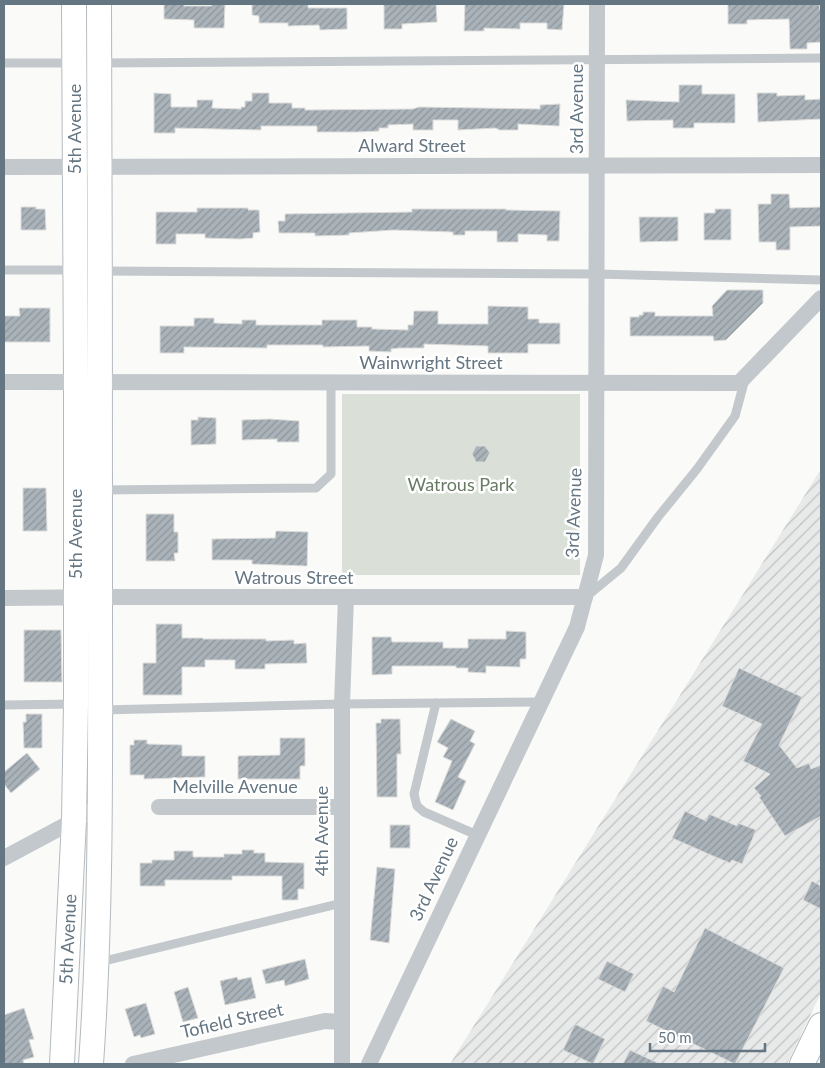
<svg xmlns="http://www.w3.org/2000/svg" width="825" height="1068" viewBox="0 0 825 1068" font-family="Lato,sans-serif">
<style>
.industrial{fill:url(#industrial-furrows)}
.park{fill:#dadfd7}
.building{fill:url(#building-hatch);stroke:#dcdcda}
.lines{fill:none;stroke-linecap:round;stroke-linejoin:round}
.secondary-casing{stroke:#b3babf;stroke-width:26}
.lane{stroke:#c3c8cc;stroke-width:9}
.street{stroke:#c3c8cc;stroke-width:16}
.secondary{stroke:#fff;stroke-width:24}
.labels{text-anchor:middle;stroke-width:5;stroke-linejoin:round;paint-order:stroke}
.street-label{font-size:18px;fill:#657683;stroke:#fff}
.park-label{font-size:18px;fill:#687a64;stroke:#fff}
</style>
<defs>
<pattern id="industrial-furrows" width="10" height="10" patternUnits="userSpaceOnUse" patternTransform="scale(1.25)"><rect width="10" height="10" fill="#e8e9e9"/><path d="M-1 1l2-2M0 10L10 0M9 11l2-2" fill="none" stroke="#c0c1c2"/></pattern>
<pattern id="building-hatch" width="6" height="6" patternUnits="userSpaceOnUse" patternTransform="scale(1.25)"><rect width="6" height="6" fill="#aab3b9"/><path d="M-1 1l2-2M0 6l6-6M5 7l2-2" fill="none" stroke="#8e969c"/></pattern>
</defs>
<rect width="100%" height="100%" fill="#fafaf8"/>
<path class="industrial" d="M821,469v524l-34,71h-337z"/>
<rect class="park" x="342" y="394" width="238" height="181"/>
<g class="building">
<path d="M164,4h20v2h28v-2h13l-1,24h-30v-8l-30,-1z"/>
<path d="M252,4h56v4h39v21l-27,1 -1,-5 -31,1v-3h-29v-7l-7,-1z"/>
<path d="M384,4h52l1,18 -35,2v5h-18z"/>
<path d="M465,4h99l-2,26 -15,-1v-6h-27v6l-36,-1v3h-20z"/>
<path d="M728,4h91l1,6h1v32l-14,1v6h-17l-1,-30 -42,1v4h-19z"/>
<path d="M679,85h23v9h33v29h-41v5h-21v-8l-46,1 -1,-21 53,2z"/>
<path d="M154,93l17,1v13h26v-7h16l-1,8 29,1v-2h4v-6h7v-8h17v10h23v5h13v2l108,-1 6,-2 121,2v-4l20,-1 -1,22 -41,-2v6h-19l-3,-2 -38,2v-10h-25v10h-20v-6l-25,1v3h-9v3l-22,1h-40v-6h-56v4l-86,-2v5h-21z"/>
<path d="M757,93h20v3l28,-1v5l16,-1v20l-63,3z"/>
<path d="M771,194h18l1,14 31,-1v19l-31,1v23h-14v-8h-17l-1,-38h13z"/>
<path d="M21,207h15v2h9l1,21h-25z"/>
<path d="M197,208h51v2h11l1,22 -7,1v5l-13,1 -35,-1v-4h-29v10h-20v-32h41z"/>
<path d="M412,209h94v1l54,1 -1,30h-12v-6l-29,-1v8h-21v-11h-32v4h-12v-3l-60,-2 -44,3v2l-34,1v-3h-36l-1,-12h7v-7l127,-2z"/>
<path d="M715,209h16v31h-27v-27h11z"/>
<path d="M639,217h39v24l-38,1z"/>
<path d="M727,290h36v13l-37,37 -12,1 -1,-5h-83v-19h9v-2h4v-3h12v4h58l-1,-10z"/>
<path d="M488,306l40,1v12h11v4h21v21h-32v9h-40v-7l-64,-2v4h-25l-8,1v3l-22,-1v-5l-46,1v-2h-56v3l-83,-1v6h-24v-27h34v-8h20v5l28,1v-4h14v5h66v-5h35v7h15v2l36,1v-5h5l1,-14h24v13h50z"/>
<path d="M19,308h31v34h-46v-26h16z"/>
<path d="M198,417l18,1v26l-25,1v-25h7z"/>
<path d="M269,419l30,2v21h-22v-3l-35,1v-20z"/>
<path d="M476,446h9l5,7 -5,9h-9l-4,-8z"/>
<path d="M23,488h23l1,43h-24z"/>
<path d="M146,514h28v18h4v21h-4l1,8h-29z"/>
<path d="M276,531l32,1 -1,34 -55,-2v-4h-40v-21l63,-1z"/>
<path d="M156,624h26v14h21v1h63v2l28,-1v4l12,-1 1,20 -42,1v5h-30v-9h-30v7h-23v28h-39v-32h13z"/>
<path d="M24,630h37l1,52h-38z"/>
<path d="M506,631l20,1v27h-6v8l-34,-1v7l-18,-1v-4h-12v-2h-64v8l-20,1v-38h19l1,5h51v6h25v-9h38z"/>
<path d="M739,668l63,29 -23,48 18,23 12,-5 2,6 10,-4v51l-36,20 -26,-39 2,-1 -7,-8 16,-14 -27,-13 19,-37 -40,-18z"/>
<path d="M26,714h16v34h-18l-1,-26h3z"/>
<path d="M381,719h19l1,35h-4v43h-20l-1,-74h5z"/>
<path d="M451,719l24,12 -5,10 5,3 -17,33 8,4 -13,29 -18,-8 17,-41 -9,-4 5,-9 -11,-6z"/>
<path d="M280,738h25v28h-5v13h-62v-23l42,-1z"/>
<path d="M134,740h13v4l35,1v11h23v21l-61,2v-4h-14v-30h4z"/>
<path d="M27,753l13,16 -29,24 -7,-9v-12z"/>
<path d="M685,811l21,10 3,-7 28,12 1,-3 18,7 -14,34 -10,-4 -2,3 -17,-7 -41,-18z"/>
<rect x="390" y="825" width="20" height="23"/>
<path d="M242,850h12v3h11v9l39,1v26h-6v11h-16v-24h-50v4h-67v6h-25v-23h12v-3h22v-9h19v6h31v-3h18z"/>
<path d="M377,867l18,2 -6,74 -19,-3z"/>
<path d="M812,881l9,5v23l-18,-9z"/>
<path d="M705,928l79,40 -49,96 -89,-43 17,-35 11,6z"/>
<path d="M305,959l4,20 -24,7 -1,-6 -18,4 -4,-14z"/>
<path d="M607,961l27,13 -9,18 -27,-13z"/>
<path d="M237,977l1,3 13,-3 5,21 -31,7 -5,-24z"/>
<path d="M188,987l10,31 -15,4 -9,-30z"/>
<path d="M146,1003l9,31 -14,4 -1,-3 -6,2 -9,-28z"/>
<path d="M24,1008l10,31 -5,1 5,17 -11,3 1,4h-20v-49z"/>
<path d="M575,1024l30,15 -12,25 -30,-14z"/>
<path d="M630,1050l30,14h-37z"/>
</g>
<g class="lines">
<defs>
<g id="secondary">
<path id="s1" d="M62,1064l12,-244 2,-116v-322l-2,-378"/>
<path d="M91,1064c11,-158 9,-316 9,-474 0,-195 0,-391 -1,-586"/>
<path d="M802,1064l19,-39"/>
</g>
</defs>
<use href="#secondary" class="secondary-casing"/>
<g class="lane">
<path d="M4,63h69"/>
<path d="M100,63l721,-5"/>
<path d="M4,270h69"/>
<path d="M102,271l495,3 224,6"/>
<path d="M101,490l215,-2 15,-14v-91"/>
<path d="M587,596l34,-28 37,-51 39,-48 38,-53 10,-37"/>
<path d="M436,703l-22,91 3,12 7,6 53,23"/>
<path d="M4,705l72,-1"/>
<path d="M101,710l241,-6 198,-2"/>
<path d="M96,963l246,-60"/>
</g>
<g class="street">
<path d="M4,167l817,-2"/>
<path d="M4,382l735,1 82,-85"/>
<path d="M4,598l111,-1h470"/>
<path d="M159,807h183"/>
<path d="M4,858l97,-52"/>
<path d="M133,1064l192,-43 16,1"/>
<path d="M342,1064v-360l4,-106"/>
<path d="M369,1064l208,-437 19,-72 1,-551"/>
</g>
<use href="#secondary" class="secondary"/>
</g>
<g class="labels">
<g class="street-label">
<text transform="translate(577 109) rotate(-90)" y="6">3rd Avenue</text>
<text transform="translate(75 129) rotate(-90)" y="6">5th Avenue</text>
<text x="412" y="152">Alward Street</text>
<text x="431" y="369">Wainwright Street</text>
<text transform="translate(574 513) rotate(-88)" y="6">3rd Avenue</text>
<text transform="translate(76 534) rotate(-90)" y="6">5th Avenue</text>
<text x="294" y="584">Watrous Street</text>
<text x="235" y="793">Melville Avenue</text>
<text transform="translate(322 831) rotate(-90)" y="6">4th Avenue</text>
<text transform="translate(434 879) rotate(-65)" y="6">3rd Avenue</text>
<text dy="6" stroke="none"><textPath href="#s1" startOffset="125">5th Avenue</textPath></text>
<text transform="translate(232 1021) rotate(-13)" y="6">Tofield Street</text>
</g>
<g class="park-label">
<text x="461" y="491">Watrous Park</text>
</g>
</g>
<rect width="825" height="1068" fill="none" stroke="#657683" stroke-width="10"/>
<path d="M650 1043v8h115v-8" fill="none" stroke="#657683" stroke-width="2.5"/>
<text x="658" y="1043" font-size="15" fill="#657683" stroke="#ffffff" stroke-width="4" paint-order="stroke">50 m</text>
</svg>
